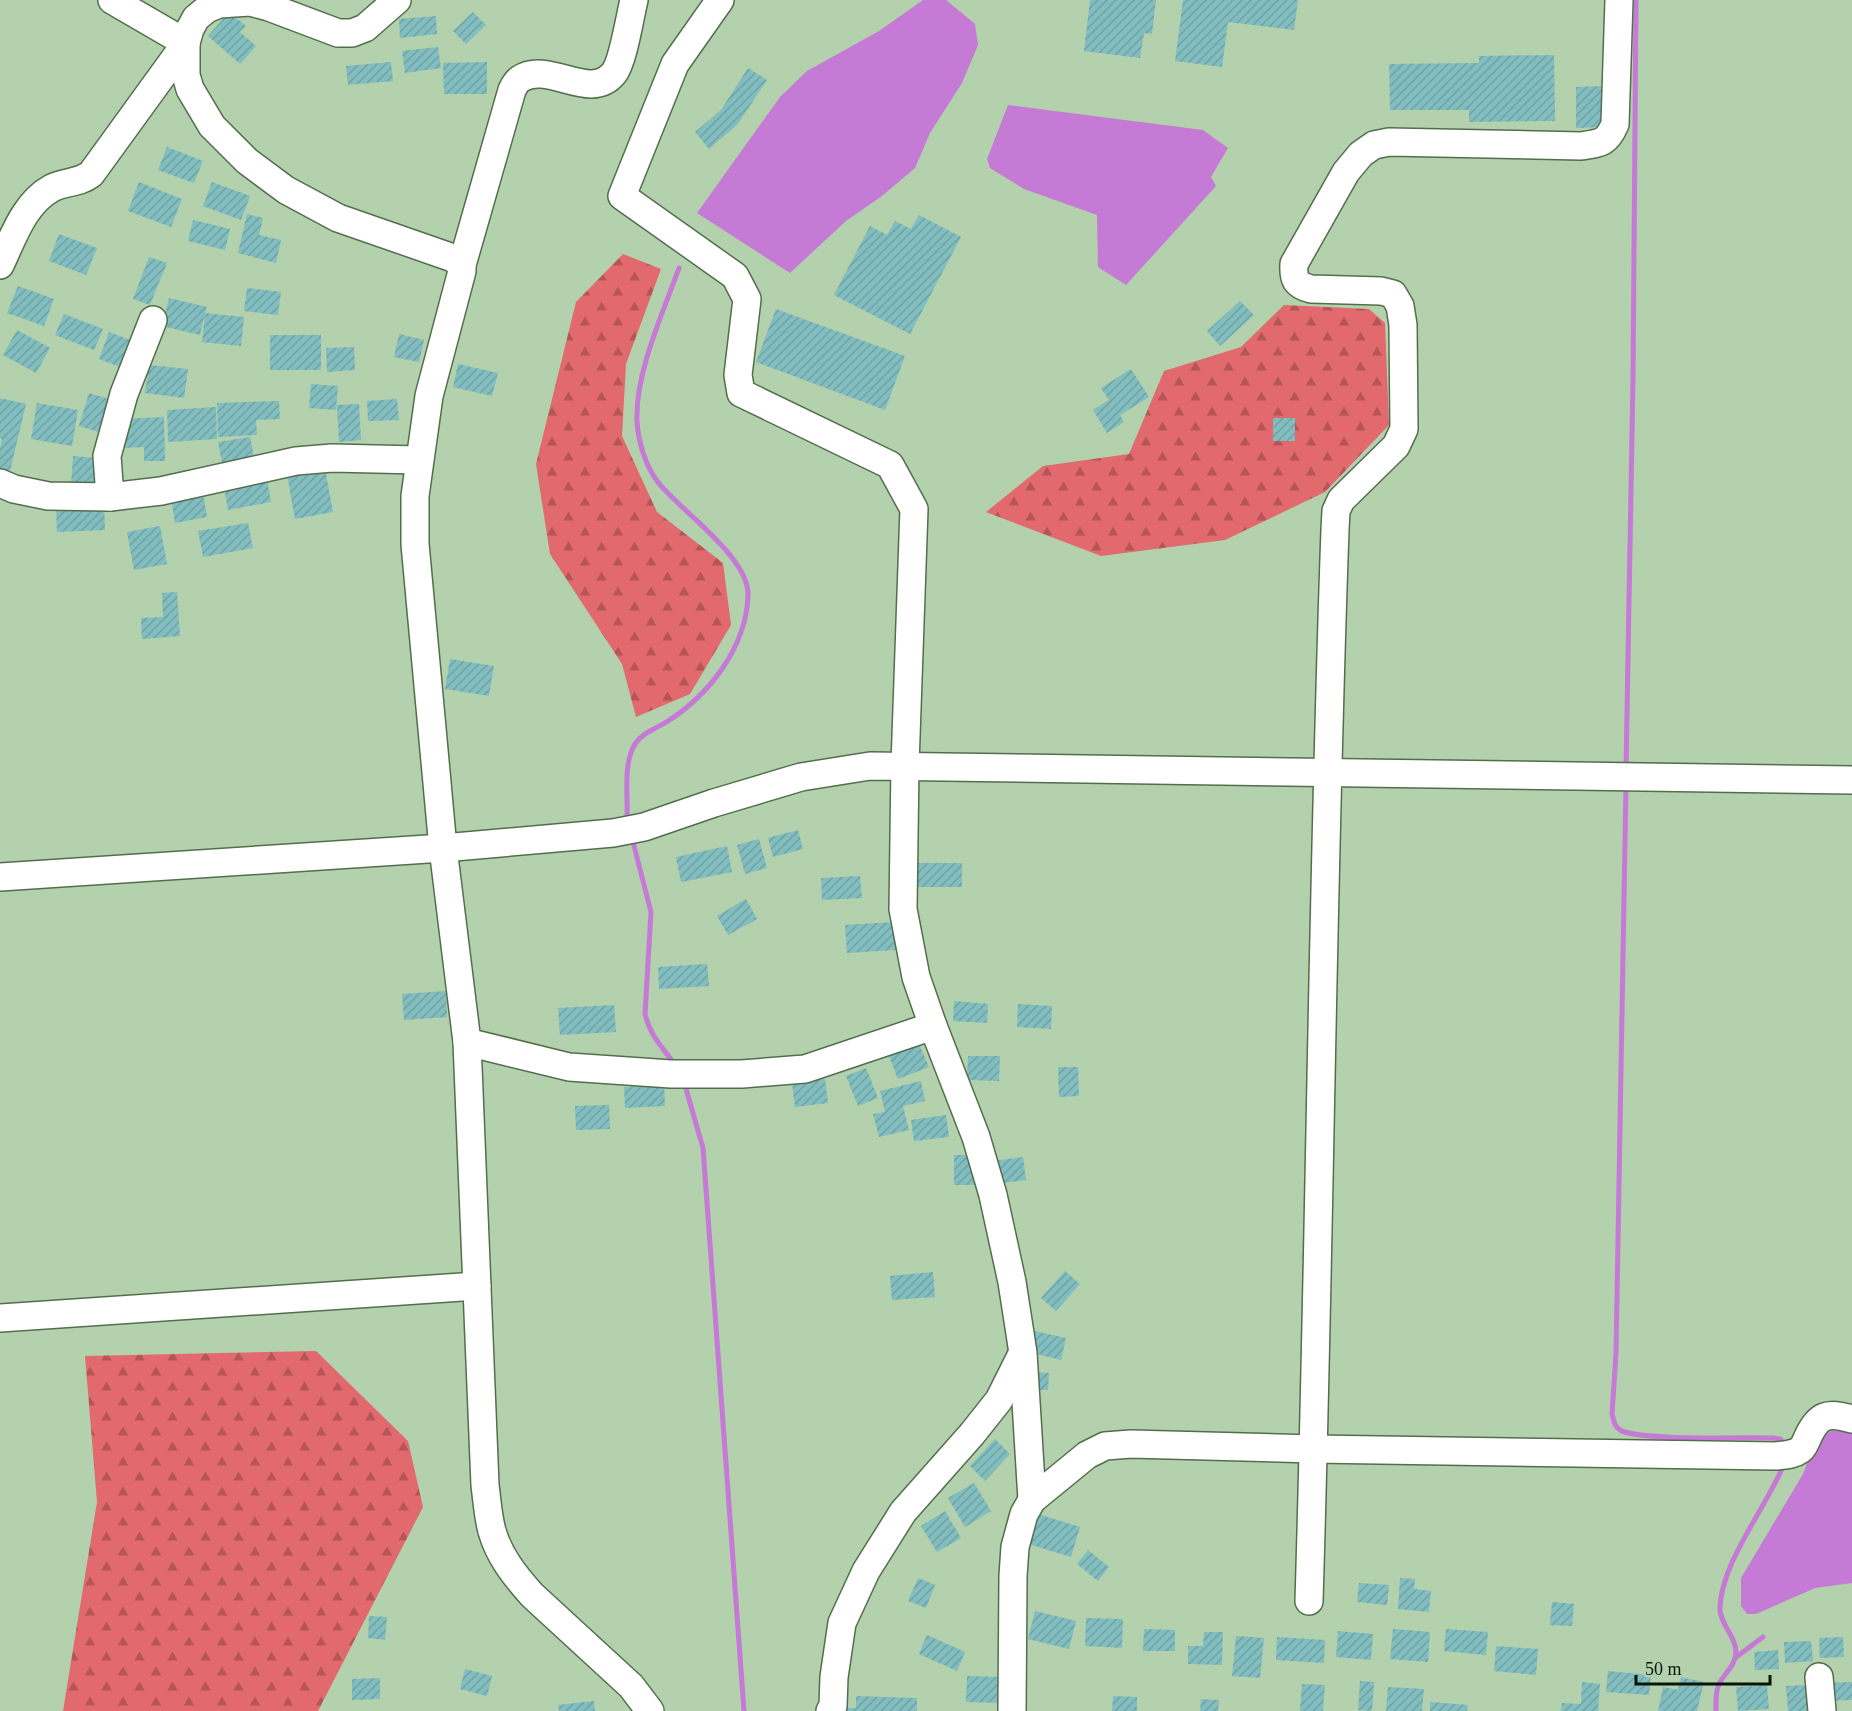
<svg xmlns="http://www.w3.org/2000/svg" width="1852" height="1711" viewBox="0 0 1852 1711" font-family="'Times New Roman',serif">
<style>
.forest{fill:url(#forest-firs)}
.water{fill:#c57ad6}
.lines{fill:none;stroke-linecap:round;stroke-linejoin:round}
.stream{stroke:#c57ad6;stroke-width:5}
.building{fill:url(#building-hatch)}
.minor-casing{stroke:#536e4d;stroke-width:30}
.minor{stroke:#fff;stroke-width:27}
</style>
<defs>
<pattern id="forest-firs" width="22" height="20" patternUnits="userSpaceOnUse" patternTransform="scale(1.5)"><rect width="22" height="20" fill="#e2696d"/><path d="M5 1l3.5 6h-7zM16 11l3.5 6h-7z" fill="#b55558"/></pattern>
<pattern id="building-hatch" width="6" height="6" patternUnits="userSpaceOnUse" patternTransform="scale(1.5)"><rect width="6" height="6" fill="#82bdc0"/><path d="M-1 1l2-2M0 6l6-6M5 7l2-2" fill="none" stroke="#6fa2a4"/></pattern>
</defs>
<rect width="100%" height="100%" fill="#b3d1ac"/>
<g class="forest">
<path d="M623,254l38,15 -35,95 -4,72 35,76 66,51 8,62 -41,69 -54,23 -14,-53 -72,-110 -14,-90 40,-162z"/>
<path d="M1284,305l85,4 16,14 4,102 -64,67 -100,48 -124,16 -115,-44 57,-46 86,-12 35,-83 77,-24z"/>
<path d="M316,1351l92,90 15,66 -105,204h-255l34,-209 -12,-146z"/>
</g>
<g class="water">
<path d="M923,0h23l29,24 3,21 -16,38 -32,50 -15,35 -33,28 -36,25 -56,52 -93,-60 83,-116 27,-26 72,-40z"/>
<path d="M1008,105l195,25 25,18 -17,29 5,9 -90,99 -28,-18 -1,-52 -73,-26 -34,-21 -3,-9z"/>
<path d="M1831,1431h19l2,2v150l-37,5 -59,26h-9l-6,-8v-28l62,-104 12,-32z"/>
</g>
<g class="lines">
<g class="stream">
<path d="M1626,769l7,-390 3,-379"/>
<path d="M1626,785l-10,569 -4,60c2,7 2,12 8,16 18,11 126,7 153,8l7,1 6,7"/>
<path d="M629,823l-2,-7c1,-23 -4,-52 8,-72 8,-12 21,-15 33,-23 42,-27 78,-74 80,-125 2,-39 -69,-86 -91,-115 -12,-16 -19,-41 -20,-60 -2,-48 26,-108 42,-153"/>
<path d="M632,838l19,74 -6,102c5,22 18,34 31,52"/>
<path d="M684,1082l19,66 41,563"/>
<path d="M1735,1658l28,-21"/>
<path d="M1716,1711c0,-9 -1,-18 3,-27 5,-11 17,-18 17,-32 0,-15 -15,-27 -16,-42 0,-47 47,-103 64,-146"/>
</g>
</g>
<g class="building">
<path d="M1090,0h66l-4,34 -8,-1 -4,25 -56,-7z"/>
<path d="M1183,0h115l-4,30 -66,-8 -6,45 -47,-6z"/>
<path d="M229,12l17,14 -6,6 16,14 -16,18 -32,-28z"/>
<path d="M473,12l13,13 -20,19 -13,-13z"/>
<path d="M436,16l1,18 -37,4 -1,-19z"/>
<path d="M438,47l3,21 -36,5 -3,-22z"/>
<path d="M1554,55l1,66 -86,1v-12h-79l-1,-46 90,-1v-7z"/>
<path d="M391,62l2,19 -45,4 -2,-19z"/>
<path d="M487,62v32h-43l-1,-31z"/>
<path d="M748,68l19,12 -29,44 -29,25 -14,-17 26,-22z"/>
<path d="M1603,86v41l-27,1v-41z"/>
<path d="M167,147l36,14 -9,22 -36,-13z"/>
<path d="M139,182l43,17 -11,28 -43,-16z"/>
<path d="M212,182l38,14 -9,24 -38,-14z"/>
<path d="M247,214l16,4 -4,17 22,5 -5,23 -38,-10z"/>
<path d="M919,215l42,22 -51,97 -76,-39 36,-69 17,9 8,-14 16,8z"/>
<path d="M193,220l37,9 -5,21 -37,-9z"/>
<path d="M59,234l38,14 -11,27 -37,-14z"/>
<path d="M149,257l18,6 -17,42 -17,-6z"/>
<path d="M18,286l36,13 -10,27 -37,-13z"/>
<path d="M247,288l34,4 -3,23 -34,-4z"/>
<path d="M169,298l38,9 -2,6 39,4 -3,29 -39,-4 3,-29 -5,22 -38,-9z"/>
<path d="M1240,301l14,14 -34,31 -13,-15z"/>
<path d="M776,309l129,47 -20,54 -129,-48z"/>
<path d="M64,314l39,15 -9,21 -39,-15z"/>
<path d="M17,330l33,18 -14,25 -33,-18z"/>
<path d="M109,332l29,11 -10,27 -29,-11z"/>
<path d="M399,334l25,6 -5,22 -25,-5z"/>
<rect x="270" y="335" width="51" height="35"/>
<path d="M354,347l1,23 -28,2 -1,-24z"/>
<path d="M458,364l40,9 -6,23 -39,-9z"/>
<path d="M149,365l39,4 -4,29 -39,-5z"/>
<path d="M1131,369l18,28 -29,18 4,7 -17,11 -14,-23 16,-10 -8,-12z"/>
<path d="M311,384l27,2 -2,24 -27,-2z"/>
<path d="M89,393l29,9 -10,33 -29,-9z"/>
<path d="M0,398l26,6 -16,67 -10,-3v-19l2,-10 -2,-1z"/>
<path d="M397,399l2,21 -31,1 -1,-20z"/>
<path d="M279,401l1,18 -24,1 1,15 -39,2 -1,-34z"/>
<path d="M37,403l41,7 -6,36 -41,-7z"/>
<path d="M359,404l2,36 -22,2 -2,-37z"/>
<path d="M216,407l1,32 -49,3 -1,-32z"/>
<path d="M164,417l1,44h-21v-14l-20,1 -1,-29z"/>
<rect x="1273" y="418" width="22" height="23"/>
<path d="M250,437l4,20 -32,6 -4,-21z"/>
<path d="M73,456l23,2 -2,28 -23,-1z"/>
<path d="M325,469l8,43 -38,7 -8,-44z"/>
<path d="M266,474l5,28 -43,8 -5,-29z"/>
<path d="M203,493l4,24 -32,6 -4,-25z"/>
<path d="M104,505l1,25 -48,2 -1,-24z"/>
<path d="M248,523l5,25 -50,9 -5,-26z"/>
<path d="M160,526l7,38 -33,6 -7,-38z"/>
<path d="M177,592l3,44 -38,3 -1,-21 22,-1 -1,-24z"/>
<path d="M450,659l44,7 -5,30 -44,-7z"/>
<path d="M798,830l5,19 -30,8 -5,-19z"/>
<path d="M759,839l8,29 -22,6 -8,-29z"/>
<path d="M727,846l5,26 -51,10 -5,-25z"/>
<rect x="917" y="863" width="45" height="24"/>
<path d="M860,876l2,22 -40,2 -1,-22z"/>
<path d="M746,899l11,20 -29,16 -11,-19z"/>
<path d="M894,922l2,28 -49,3 -2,-28z"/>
<path d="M707,964l2,22 -50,3 -1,-22z"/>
<path d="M446,991l1,26 -43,3 -2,-26z"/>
<path d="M954,1001l34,3 -1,19 -34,-2z"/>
<path d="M1018,1004l34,2 -1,23 -34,-2z"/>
<path d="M614,1005l2,27 -56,3 -2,-27z"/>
<path d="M919,1044l10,23 -31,12 -9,-23z"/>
<path d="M968,1056h32l-1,25 -32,-1z"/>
<path d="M1058,1067h20l1,29 -20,1z"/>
<path d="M866,1068l12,30 -20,8 -12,-30z"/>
<path d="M825,1079l3,24 -33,4 -3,-24z"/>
<path d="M921,1081l4,20 -22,5 6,24 -30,7 -6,-23 12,-2 -5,-21z"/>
<path d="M664,1085l1,21 -40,2 -1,-21z"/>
<path d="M609,1105l1,24 -34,1 -1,-24z"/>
<path d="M946,1115l3,22 -35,4 -3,-21z"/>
<rect x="954" y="1155" width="20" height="30"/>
<path d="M1023,1157l3,23 -30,4 -3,-23z"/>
<path d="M1065,1271l15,13 -24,27 -15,-13z"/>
<path d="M933,1272l2,25 -43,3 -2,-24z"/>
<path d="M1034,1331l32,7 -5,22 -32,-8z"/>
<path d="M1032,1372l17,1 -1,17h-17z"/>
<path d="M995,1439l15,15 -25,27 -15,-15z"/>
<path d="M974,1483l17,28 -26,16 -17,-29z"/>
<path d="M945,1511l16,27 -24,14 -16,-26z"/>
<path d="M1035,1513l45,14 -9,30 -46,-14z"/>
<path d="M1088,1550l21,17 -11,14 -21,-17z"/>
<path d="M918,1578l17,7 -9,23 -18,-7z"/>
<path d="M1400,1578l15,1 -1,10 17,2 -2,21 -31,-3z"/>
<path d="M1359,1583l30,2 -2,20 -30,-3z"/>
<path d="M1552,1602l22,2 -2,22 -22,-1z"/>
<path d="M1035,1611l41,10 -7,28 -41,-10z"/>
<path d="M369,1616l18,1 -2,23 -17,-2z"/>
<path d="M1086,1618l37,1 -1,29 -37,-2z"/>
<path d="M1144,1629l31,1v21h-32z"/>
<path d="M1393,1629l37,3 -2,30 -38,-3z"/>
<path d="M1446,1629l42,3 -2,23 -42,-4z"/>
<path d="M1338,1631l35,3 -2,26 -35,-3z"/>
<path d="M1204,1632h19l-1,33 -34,-1v-18h15z"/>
<path d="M927,1635l38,17 -8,19 -38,-17z"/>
<path d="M1236,1636l28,2 -4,40 -28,-2z"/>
<path d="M1277,1637l48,3 -1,23 -48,-3z"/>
<path d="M1843,1637l1,20 -24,1 -1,-20z"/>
<path d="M1811,1641l2,20 -28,2 -1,-21z"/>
<path d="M1496,1646l42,3 -2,26 -42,-4z"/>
<path d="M1778,1650l1,19 -24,1 -1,-18z"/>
<path d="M465,1669l27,7 -5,20 -27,-7z"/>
<path d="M1608,1671l43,4 -2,20 -43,-3z"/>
<path d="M967,1676l36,1v26l-37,-1z"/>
<path d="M1681,1677l23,5 -7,29h-39l5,-24 15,3z"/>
<path d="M380,1678v21l-28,1v-21z"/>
<path d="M1360,1681l14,1 -2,29 -14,-1z"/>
<path d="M1582,1682l18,2 -2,27h-37l1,-8 19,1z"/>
<path d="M1852,1682v18l-24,1 -1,-18z"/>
<path d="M1302,1684l23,1 -2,26h-23z"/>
<path d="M1767,1685l2,24 -31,2 -2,-24z"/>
<path d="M1808,1685l1,26h-21l-2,-25z"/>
<path d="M1388,1687l36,2 -2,22h-36z"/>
<path d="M856,1696l61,2v13h-73v-3h12z"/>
<path d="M1113,1696l24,1v14h-25z"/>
<path d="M1201,1699l18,1 -1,11h-18z"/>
<path d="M594,1701l1,10h-36l-1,-6z"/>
<path d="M1430,1702l38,3 -1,6h-37z"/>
</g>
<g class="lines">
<defs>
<g id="minor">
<path d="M112,0l74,43"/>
<path d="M397,0l-32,28 -13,5h-14l-69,-26 -19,-5 -31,2 -12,5 -11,9 -6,11 -4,14v32l4,14 22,37 35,35 39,29 52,28 115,40 9,7"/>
<path d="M634,0c-4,16 -11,62 -20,73 -24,30 -65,-13 -94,6 -3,2 -6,7 -8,11l-50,175v6l-33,125 -14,100v48l28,304 24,194 18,443c2,15 3,32 7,46 7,25 23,45 40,64l99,91 19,25"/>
<path d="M720,0l-45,64 -53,132 113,80 12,23 -9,76 3,18 149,72 24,44 -9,256 -2,144 13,68 17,49 43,111 17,58 19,87 11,71 9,147"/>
<path d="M0,265c13,-27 24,-62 52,-77 13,-7 26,-4 39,-14l95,-131"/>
<path d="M0,483l14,6 34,7 62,1 51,-6 135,-30 36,-3 87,2"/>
<path d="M110,497l-3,-41 17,-62 29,-74"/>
<path d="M0,877l443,-29 170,-15 31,-6 70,-24 87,-26 69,-11 982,14"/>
<path d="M467,1042l102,25 102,7h71l63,-5 128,-43"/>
<path d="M0,1318l477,-32"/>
<path d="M1309,1601c11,-357 13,-714 26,-1071l1,-19 5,-11 55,-54 8,-17 -1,-104 -3,-19 -7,-12 -12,-3 -70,-2c-15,-4 -18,-9 -17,-25l52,-92 15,-18 13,-9 15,-3 192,4c20,-3 26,-3 34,-22l4,-124"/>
<path d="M1819,1677l3,34"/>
<path d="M830,1711l3,-5 1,-29 8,-54 24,-52 37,-59 69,-78 27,-34 23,-46"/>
<path d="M1012,1711l1,-135 2,-29 9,-33 8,-14 55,-45 18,-9 26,-2 183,5 462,7c8,-1 17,-1 24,-6 4,-3 5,-7 7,-11 11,-25 20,-27 45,-20"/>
</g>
</defs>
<use href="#minor" class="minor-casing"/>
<use href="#minor" class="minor"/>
</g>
<path d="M1636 1675v9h134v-9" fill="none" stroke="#0a1508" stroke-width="3"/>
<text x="1645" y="1675" font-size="18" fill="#0a1508" stroke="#b3d1ac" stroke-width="4.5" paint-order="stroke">50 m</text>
</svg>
